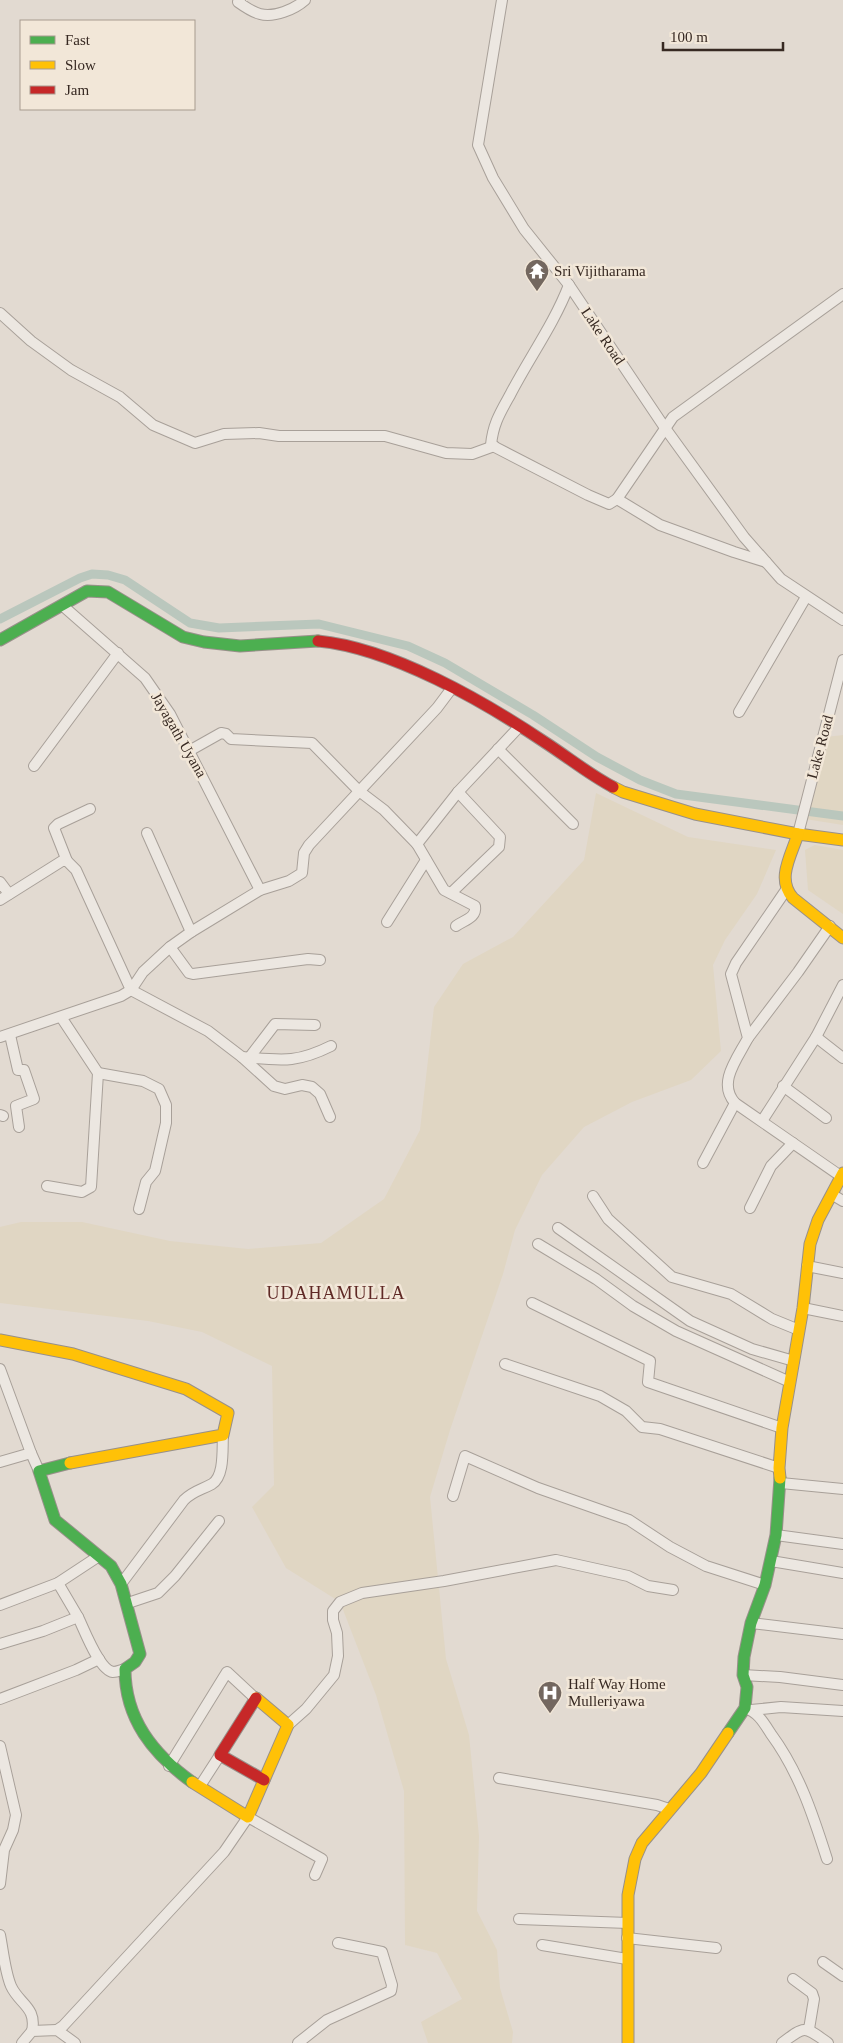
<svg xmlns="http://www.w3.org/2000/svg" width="843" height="2043" viewBox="0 0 843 2043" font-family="'Times New Roman',serif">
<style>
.farmland{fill:#e0d6c3}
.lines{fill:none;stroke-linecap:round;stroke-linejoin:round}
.canal{stroke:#bac7bd;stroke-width:9}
.street-casing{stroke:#a8a099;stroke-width:12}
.fast-casing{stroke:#98908a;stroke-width:13}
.slow-casing{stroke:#98908a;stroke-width:13}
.jam-casing{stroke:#98908a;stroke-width:13}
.street{stroke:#ece7e1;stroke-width:10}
.fast{stroke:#4caf50;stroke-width:11}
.slow{stroke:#ffc107;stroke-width:11}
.jam{stroke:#c62828;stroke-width:11}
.labels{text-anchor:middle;stroke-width:5;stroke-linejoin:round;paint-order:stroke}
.poi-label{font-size:15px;fill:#372922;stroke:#f2e7d8;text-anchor:start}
.street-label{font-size:15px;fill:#372922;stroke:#f2e7d8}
.quarter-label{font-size:18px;letter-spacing:1px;fill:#5f2925;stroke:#f2e7d8}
</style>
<rect width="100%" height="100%" fill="#e2dad1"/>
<g class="farmland">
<path d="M843,735v90l-38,-6 21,-82z"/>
<path d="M596,793l92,44 88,13 -19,44 -32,46 -12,25 8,86 -30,29 -59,22 -48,25 -42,48 -27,55 -12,44 -53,156 -20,67 16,162 23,76 10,101 -2,75 20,39 3,38 13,44 -1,11h-84l-7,-21 41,-23 -25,-46 -32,-8 -1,-154 -28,-96 -36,-93 -54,-34 -34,-61 22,-22 -2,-119 -70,-34 -54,-11 -148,-18v-76l21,-5h61l88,19 78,8 73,-6 63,-44 36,-69 14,-123 29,-43 50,-27 71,-77z"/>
<path d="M815,845l28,5v64l-35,-24 -3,-40z"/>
</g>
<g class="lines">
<path class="canal" d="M0,619l80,-41 12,-4 16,1 17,5 65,43 29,5 100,-4 89,22 37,17 88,52 64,42 43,23 36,14 167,22"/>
<defs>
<g id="street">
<path d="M240,0l-2,2c7,5 14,10 22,12 14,4 35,-5 45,-14"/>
<path d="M502,0l-24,145 15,33 31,51 45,56 96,143 79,109 37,42 62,41"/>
<path d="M569,285c-15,39 -40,73 -59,110 -10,18 -17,29 -19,50l97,50 21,9 8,-5"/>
<path d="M0,313l31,28 40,29 49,27 33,28 42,18 29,-9 35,-1 20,3h106l61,17 26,1 22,-8"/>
<path d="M766,562l-32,-10 -74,-27 -43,-26 56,-82 170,-123"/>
<path d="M63,606l82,72 25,36 90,176"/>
<path d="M739,712l67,-115"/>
<path d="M498,749l75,75"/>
<path d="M189,751l32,-18 5,1 5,5 81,4 47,48 25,19 33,34 41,-52 61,-65"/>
<path d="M34,766l84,-113"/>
<path d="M147,833l44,99"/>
<path d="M798,834l45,-174"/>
<path d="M417,844l27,46 31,16c2,12 -11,14 -19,20"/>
<path d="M67,861l-13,-33 4,-4 32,-15"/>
<path d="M0,882l9,12"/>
<path d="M786,890l-50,73 -5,11 17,64c-11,21 -31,45 -13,65l107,74"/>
<path d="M451,893l48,-46 1,-10 -42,-45"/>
<path d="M0,900l62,-39h5l9,9 55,120 77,41 34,26 32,29 11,3 17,-4 10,2 8,7 10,23"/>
<path d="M387,922l39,-62"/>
<path d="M170,947l19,26 4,1 115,-15 12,1"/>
<path d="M10,1035l8,35h6l10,29 -18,7 3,21"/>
<path d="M0,1037l121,-41 10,-6 12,-18 27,-25 21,-15 69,-42 29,-9 13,-8 2,-20 5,-8 128,-137 15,-20"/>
<path d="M816,1037l27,21"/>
<path d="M748,1038l50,-66 32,-46"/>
<path d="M242,1057c38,3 53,7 89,-11"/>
<path d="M249,1058l26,-34 40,1"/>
<path d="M98,1073l45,8 16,8 7,16v18l-11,48 -9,11 -7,27"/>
<path d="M783,1086l43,32"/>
<path d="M0,1115l3,1"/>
<path d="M762,1121l54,-84 27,-52"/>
<path d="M703,1163l32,-60"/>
<path d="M47,1186l35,6 9,-5 7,-114 -37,-56"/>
<path d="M833,1195l10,6"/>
<path d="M593,1196l15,23 64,58 59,17 41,25 27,11"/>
<path d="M750,1208l21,-42 22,-23"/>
<path d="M558,1228l132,93 62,28 42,12"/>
<path d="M538,1244l58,35 37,27 43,25 114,51"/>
<path d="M807,1266l36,7"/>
<path d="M532,1303l118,58 -2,21 134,46"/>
<path d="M803,1308l40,8"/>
<path d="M505,1364l95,32 26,15 16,16 18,2 119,39"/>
<path d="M0,1369l31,84 -31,9"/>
<path d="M31,1453l8,18"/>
<path d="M781,1483l62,6"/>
<path d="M453,1496l12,-40 73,32 91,32 41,27 36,19 59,19"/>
<path d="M776,1535l67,9"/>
<path d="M771,1561l72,12"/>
<path d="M58,1583l20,34"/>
<path d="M121,1584l63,-84c9,-9 17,-10 28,-16 13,-8 10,-36 11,-49"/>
<path d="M128,1603l30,-10 17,-17 44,-55"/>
<path d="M0,1605l58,-22 41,-27"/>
<path d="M751,1623l92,11"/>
<path d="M0,1644l43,-13 35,-14c6,12 21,53 35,55 4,0 8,-2 12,-3"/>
<path d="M743,1675l37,2 63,8"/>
<path d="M0,1699l76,-29 23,-11"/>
<path d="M745,1708c13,4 19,15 26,26 28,38 42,81 56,125"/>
<path d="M751,1710l30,-3 62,4"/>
<path d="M288,1725l18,-16 28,-34 4,-19 -1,-23 -4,-13v-9l7,-9 22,-9 82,-12 112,-21 72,16 20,10 25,4"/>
<path d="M0,1746l16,69 -3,15 -9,20 -4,34"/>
<path d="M169,1766l58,-94 28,26"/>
<path d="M499,1778l158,27 12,4"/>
<path d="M200,1786l20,-31"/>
<path d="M519,1919l109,4"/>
<path d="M0,1935c3,15 5,37 11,51 8,18 26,21 21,45"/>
<path d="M627,1938l89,10"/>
<path d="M542,1945l85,14"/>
<path d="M823,1962l20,14"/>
<path d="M793,1979l19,14 2,6 -5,30"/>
<path d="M57,2030l6,-4 161,-174 24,-35 74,42 -7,16"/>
<path d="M22,2043l10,-12 25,-1 18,13"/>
<path d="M298,2043l29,-23 64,-29 1,-6 -10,-33 -44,-9"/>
<path d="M782,2043c24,-18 22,-17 46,0"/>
</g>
<g id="fast">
<path d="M0,640l87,-49 21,1 75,45 21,5 36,4 78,-5"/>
<path d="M70,1463l-31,8 16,49 56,46 10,18 19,70 -5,8 -10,7c0,50 28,85 67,113"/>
<path d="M728,1733l17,-25 2,-21 -4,-12 1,-18 7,-34 14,-38 11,-50 4,-57"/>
</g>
<g id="slow">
<path d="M613,787l10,5 72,22 103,20 45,6"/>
<path d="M798,834c-7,22 -22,45 -5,64l50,40"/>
<path d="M0,1340l73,14 113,35 42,24 -5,22 -153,28"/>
<path d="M780,1478l-1,-10 3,-40 21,-120 7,-64 8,-24 25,-47"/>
<path d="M192,1782l56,35 40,-92 -32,-27"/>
<path d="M628,2043v-148l7,-36 7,-16 59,-70 27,-40"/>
</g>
<g id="jam">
<path d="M318,641c74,7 167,61 228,102 23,15 44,32 67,44"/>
<path d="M256,1698l-36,57 44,25"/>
</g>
</defs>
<use href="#street" class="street-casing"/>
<use href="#fast" class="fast-casing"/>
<use href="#slow" class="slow-casing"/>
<use href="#jam" class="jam-casing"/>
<use href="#street" class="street"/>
<use href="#fast" class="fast"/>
<use href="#slow" class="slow"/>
<use href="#jam" class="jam"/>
</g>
<defs>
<symbol id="temple-pin" viewBox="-11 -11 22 30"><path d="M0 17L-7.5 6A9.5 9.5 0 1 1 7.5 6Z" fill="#73675f" stroke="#f2e7d8"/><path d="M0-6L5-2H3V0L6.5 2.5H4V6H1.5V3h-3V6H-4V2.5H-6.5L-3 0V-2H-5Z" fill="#fff"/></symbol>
<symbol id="hospital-pin" viewBox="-11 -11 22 30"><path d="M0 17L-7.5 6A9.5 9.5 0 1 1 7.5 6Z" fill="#73675f" stroke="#f2e7d8"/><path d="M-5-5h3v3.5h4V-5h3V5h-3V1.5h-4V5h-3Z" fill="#fff"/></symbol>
</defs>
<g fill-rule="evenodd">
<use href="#temple-pin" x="523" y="257" width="28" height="38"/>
<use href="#hospital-pin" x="536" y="1679" width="28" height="38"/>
</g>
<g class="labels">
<g class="poi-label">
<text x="554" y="276">Sri Vijitharama</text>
<text x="568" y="1689">Half Way Home<tspan x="568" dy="17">Mulleriyawa</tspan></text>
</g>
<g class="street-label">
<text transform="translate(603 336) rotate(56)" y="5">Lake Road</text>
<text transform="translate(179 735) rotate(60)" y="5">Jayagath Uyana</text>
<text transform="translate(820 747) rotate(-75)" y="5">Lake Road</text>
</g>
<g class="quarter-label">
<text x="336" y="1299">UDAHAMULLA</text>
</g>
</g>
<rect x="20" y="20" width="175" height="90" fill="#f2e7d8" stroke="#a79b8f"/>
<rect x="30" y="36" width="25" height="8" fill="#4caf50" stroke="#a79b8f"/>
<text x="65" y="45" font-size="15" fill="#372922">Fast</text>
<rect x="30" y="61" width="25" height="8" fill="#ffc107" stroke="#a79b8f"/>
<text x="65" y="70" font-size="15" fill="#372922">Slow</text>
<rect x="30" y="86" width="25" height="8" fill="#c62828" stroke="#a79b8f"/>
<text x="65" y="95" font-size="15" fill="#372922">Jam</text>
<path d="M663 42v8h120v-8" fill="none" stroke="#372922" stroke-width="2.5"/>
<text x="670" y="42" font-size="15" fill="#372922" stroke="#f2e7d8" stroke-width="4" paint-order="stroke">100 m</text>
</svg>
